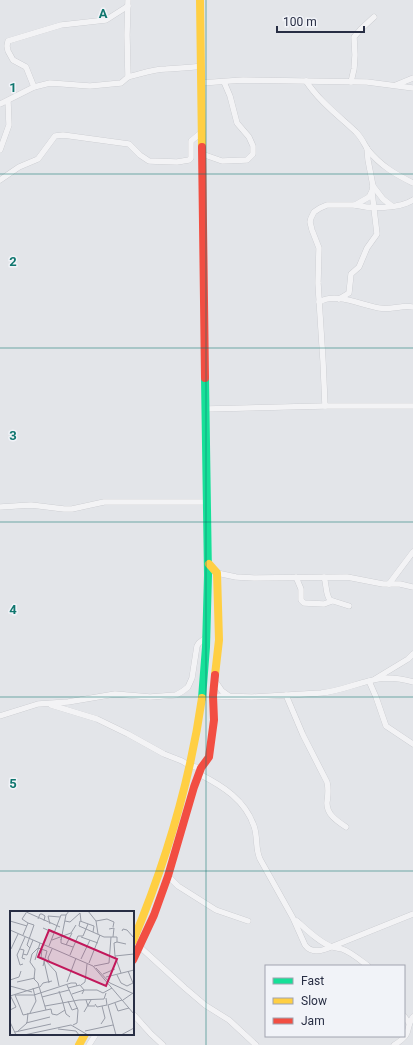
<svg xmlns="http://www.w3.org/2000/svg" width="413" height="1045" viewBox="0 0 413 1045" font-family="Roboto,sans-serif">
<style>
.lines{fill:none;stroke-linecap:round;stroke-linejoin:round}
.street-casing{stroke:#c0c2c7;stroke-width:6}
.street{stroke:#f3f3f5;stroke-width:5.5}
.fast{stroke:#16e098;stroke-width:8}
.slow{stroke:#ffcf43;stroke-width:8}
.jam{stroke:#f24e42;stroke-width:8}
.grid{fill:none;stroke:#0f766e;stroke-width:1;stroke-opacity:0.55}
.inset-road{fill:none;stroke:#989ca7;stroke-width:1}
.view{fill:#c2185b;fill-opacity:0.15;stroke:#c2185b;stroke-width:2}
.inset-edge{fill:none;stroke:#282e44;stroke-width:2}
.grid-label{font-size:13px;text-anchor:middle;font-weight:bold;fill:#0f766e;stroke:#f1f3f8;stroke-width:3;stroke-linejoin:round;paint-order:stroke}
</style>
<rect width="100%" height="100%" fill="#e3e5e9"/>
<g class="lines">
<defs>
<g id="street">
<path d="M128,77c13,-3 25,-8 38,-8 12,-1 23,-1 35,-3"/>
<path d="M306,81c13,20 33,35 50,51 6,6 8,12 12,18 13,16 27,24 45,33"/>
<path d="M351,82l3,-13 1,-14 -1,-18 7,-8 13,-12"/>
<path d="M201,83l42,-3 124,2 46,6"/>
<path d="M396,85l17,-7"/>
<path d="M34,87l-8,-20 -13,-7 -5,-9 -1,-5 1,-5 53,-16 45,-5 22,-14"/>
<path d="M0,104l34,-17 16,-4 40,3 31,-3 7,-6 -1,-42 1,-35"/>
<path d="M0,150l9,-25 -1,-24"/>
<path d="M202,154l20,7 25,-1 6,-6v-8l-4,-9 -12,-14 -7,-27 -6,-14"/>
<path d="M0,180l19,-13 19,-8 17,-23 8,-1 66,9 11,11 9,6 28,1 12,-2 2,-2v-17l11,-9"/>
<path d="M373,186l10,13 9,7"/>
<path d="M355,205c16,4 44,4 58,-5"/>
<path d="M339,299l10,-6 2,-19 8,-7 8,-19 10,-14 -5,-42"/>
<path d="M319,302c18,-10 41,3 60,6 12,2 23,-3 34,-1"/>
<path d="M325,406l-2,-45 -5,-78 1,-35 -7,-18 -2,-8 1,-4 3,-6 6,-4 7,-3h28l14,-8 3,-6 1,-5 -5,-26 -1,-12"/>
<path d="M206,409l119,-3h88"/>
<path d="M0,507l31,-2 33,4h8l32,-7h103"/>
<path d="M217,573l19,4 18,1 93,-1 36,7h17l13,3"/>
<path d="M296,577l5,12v11l3,3 20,1 8,-3"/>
<path d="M324,577c3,8 1,16 6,23l19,6"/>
<path d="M389,584l24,-32"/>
<path d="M375,679l33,-20 5,-5"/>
<path d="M215,681l7,10 7,5"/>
<path d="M369,681l7,16 10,29 27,18"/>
<path d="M286,695l17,40 24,47c2,8 1,12 0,20 -1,12 10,19 19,25"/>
<path d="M213,696l39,1 69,-4c22,-2 42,-13 64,-15 10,0 19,1 28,4"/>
<path d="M51,705l46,14 31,15 36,20 18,7 8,5 11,2"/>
<path d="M0,716l38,-12 30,-2 47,-8 35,3 26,-2 7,-4 5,-4 4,-9 5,-32 2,-3 8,-6"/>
<path d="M199,774c24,12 46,26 55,52 4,11 1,22 6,33l33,59 12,27c5,7 12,7 21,4l87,-35"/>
<path d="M168,876l10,10 38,24 32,11"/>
<path d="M297,921c10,9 22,21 35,26 3,1 7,1 10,2 9,3 18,11 26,17"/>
<path d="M140,947l45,41 20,17 24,15 27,25"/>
<path d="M133,1014l18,20 12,11"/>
<path d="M404,1016l5,7"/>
<path d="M89,1045l7,-11"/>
<path d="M394,1045c5,-3 11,-7 13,-12 2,-6 2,-11 6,-16"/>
</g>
</defs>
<use href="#street" class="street-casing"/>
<use href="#street" class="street"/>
<path class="fast" d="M202,698l4,-51 2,-72 -3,-197"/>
<g class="slow">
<path d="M200,0l2,147"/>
<path d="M209,564l8,9 2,67 -4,35"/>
<path d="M133,941c33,-79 57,-159 69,-243"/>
<path d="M79,1045l6,-11"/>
</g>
<g class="jam">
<path d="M202,147l3,231"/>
<path d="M133,960l21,-45 14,-39 26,-89 7,-19 8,-11 5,-37 -1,-24 2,-21"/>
</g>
</g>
<path class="grid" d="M206,0v1045M0,174h413M0,348h413M0,522h413M0,697h413M0,871h413"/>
<g transform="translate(10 911)">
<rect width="124" height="124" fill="#e3e5e9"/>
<path class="inset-road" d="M14,0l36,16M78,0l8,10 11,-2 7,3 -1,5M16,2l-4,6 6,4M28,8l2,-5h2l3,2 -1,5M0,10l17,5M55,10l5,1 10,-9 1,8M86,10l2,13M40,13l-2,-8 12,1M33,17l11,5M76,18l18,8h13v5l9,2M76,18l-7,-3 1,-5 14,5 -1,6M99,18l5,-1 -1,9M0,19l83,36 41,48M112,20l1,-2 4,1 7,8M13,24l5,-12 6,2 -7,20 3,3M71,26l17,6M51,28v4l12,4M42,29l19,-7 5,-8M51,29l5,-25M107,31l-3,1 1,13 6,17M56,34l6,-12M39,35l12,-31h5l3,-4M28,37l9,3 -4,15M1,38l7,-15M10,38l4,1 -2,8 3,1M32,38l-1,9h3M13,43l4,1 6,-15M60,44l8,-19h5l5,-12M105,45l19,-2M71,48l9,-19M25,49l5,-17M35,49l11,12 3,14M34,50l5,22M40,52l-2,-5 4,-9M79,52l11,-28M13,53l-3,1 -3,-10 8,-18M84,55l15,-3 2,-26M86,57l14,15M93,63l12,-5M107,64l4,8 6,3 6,-3 -5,-12M96,66l28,-7M0,69l9,-3 2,-6M7,71l18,-4M57,71l9,-24M100,72l24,11M57,74l11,25 -1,13 -4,2M71,74l4,-3 2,-18M0,75l22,6M30,76l3,-4 9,-2M58,77l12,-3 4,5h13l6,3 9,-5M49,80l4,12M62,83l12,-4 -2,4M5,84h19l37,-12h5l1,3M5,84l5,12M0,85l29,-9M32,86l27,-7M76,89l2,6h7M113,89l10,-7M58,90l4,9 6,-2M53,92l3,11 4,3M105,92l3,8 11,-3M85,93l2,3 10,-2 -1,-7M98,94l8,30M98,94l14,-5M35,95l34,-6 25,-1 2,-6M10,96l3,8 23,-5 -8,-27 -4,-4 1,-10 -5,-7 2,-8 6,-6M0,99l6,-3 -6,-12M36,99l5,-1 1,5 5,1 8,-5M74,101l7,-12M20,102l6,-12 -3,-13M0,111l6,13M16,112l24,-6M91,113l4,-6 -3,-12M48,118l18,2 3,4M8,120l9,-8 1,-10M75,120l28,-6M5,121l36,-8M14,124l47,-10 17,10M111,124l13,-7"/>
<path class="view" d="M39,19l68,29 -11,27 -68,-29z"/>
<rect width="124" height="124" class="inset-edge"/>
</g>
<g class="grid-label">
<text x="103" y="18">A</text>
<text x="13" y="92">1</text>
<text x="13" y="266">2</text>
<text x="13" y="440">3</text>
<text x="13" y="614">4</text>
<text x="13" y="788">5</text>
</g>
<rect x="265" y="965" width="140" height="72" fill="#f1f3f8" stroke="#a1a4b0"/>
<rect x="273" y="978" width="20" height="6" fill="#16e098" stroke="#a1a4b0"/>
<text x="301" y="985" font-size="12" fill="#282e44">Fast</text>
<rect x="273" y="998" width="20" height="6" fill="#ffcf43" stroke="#a1a4b0"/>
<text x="301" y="1005" font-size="12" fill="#282e44">Slow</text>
<rect x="273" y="1018" width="20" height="6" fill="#f24e42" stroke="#a1a4b0"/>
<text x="301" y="1025" font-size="12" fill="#282e44">Jam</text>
<path d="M277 26v6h87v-6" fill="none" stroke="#282e44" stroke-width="2"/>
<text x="283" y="26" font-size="12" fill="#282e44" stroke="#f1f3f8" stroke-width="3" paint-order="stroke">100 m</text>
</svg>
